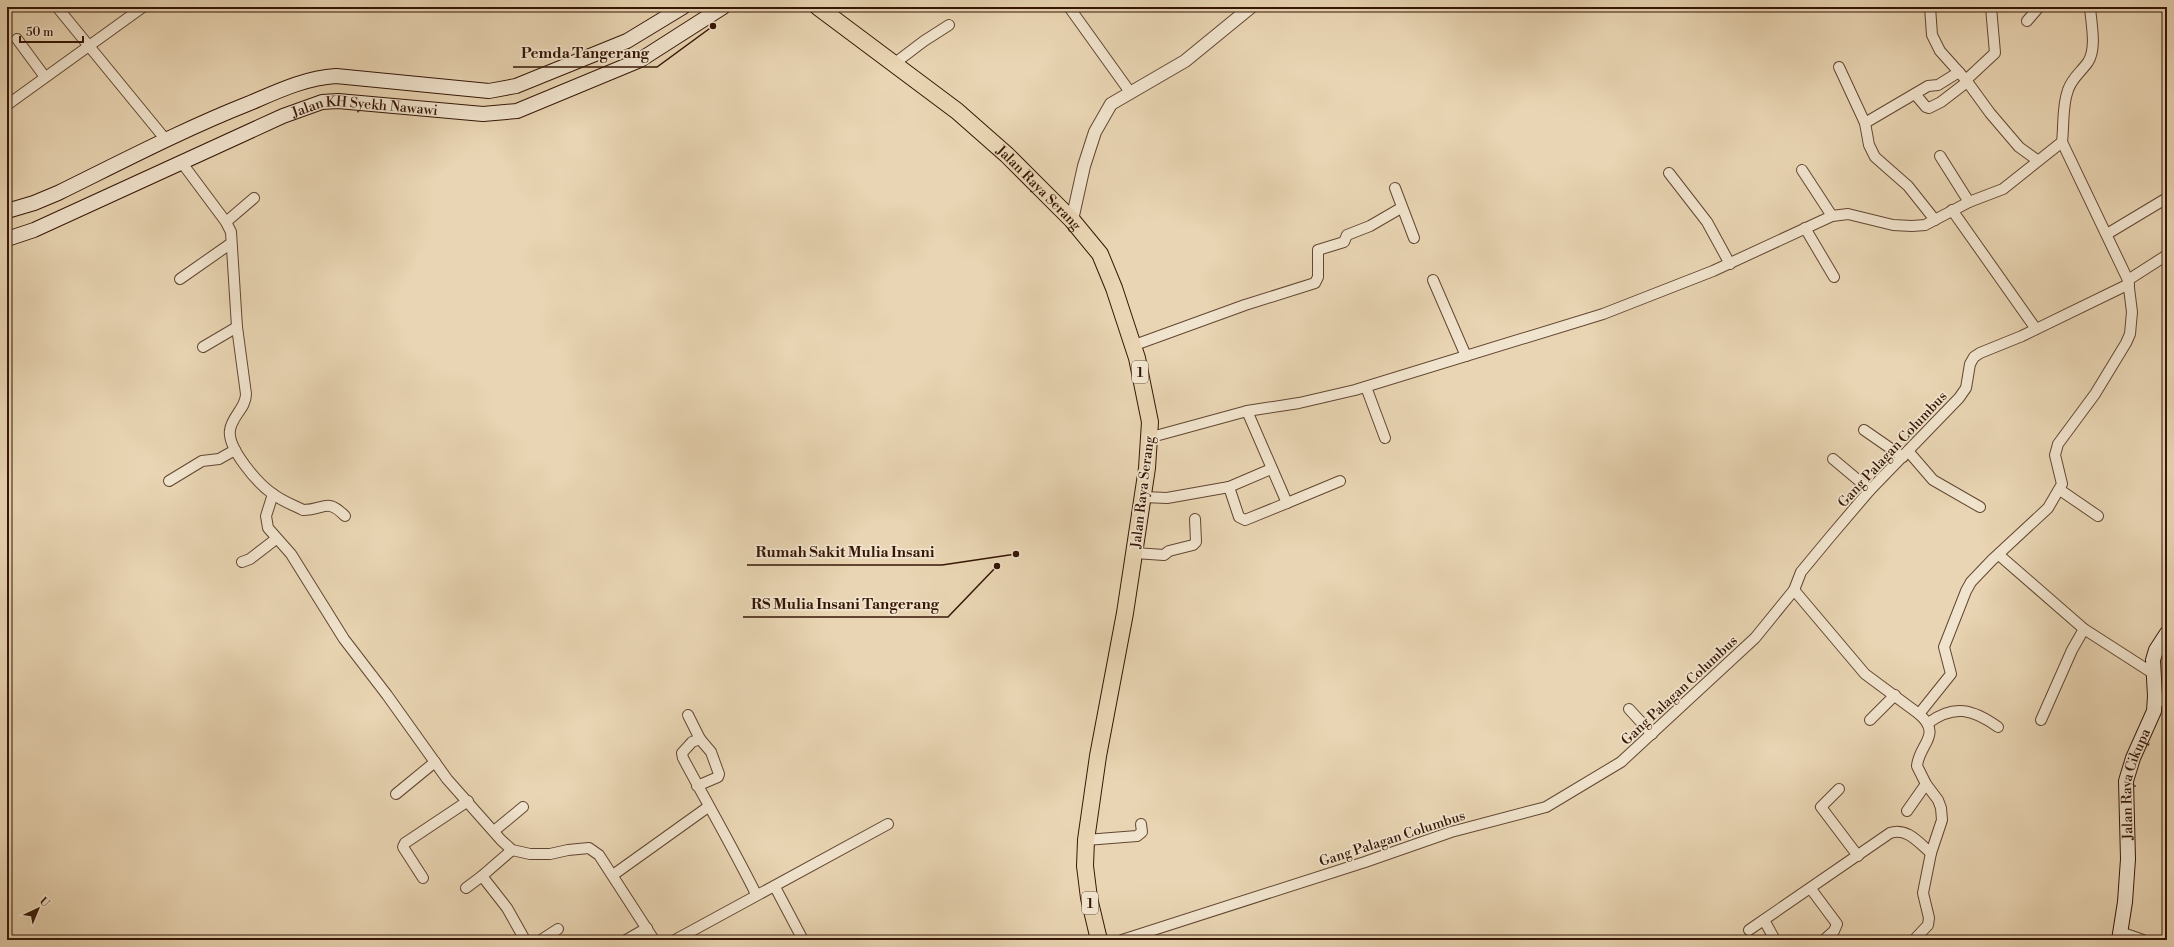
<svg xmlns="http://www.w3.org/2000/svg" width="2174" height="947" viewBox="0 0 2174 947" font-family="'Libre Bodoni',serif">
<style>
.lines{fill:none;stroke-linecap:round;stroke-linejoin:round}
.minor-casing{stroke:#624631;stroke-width:12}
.tertiary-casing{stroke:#624631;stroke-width:14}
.secondary-casing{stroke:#351606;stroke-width:16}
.trunk-casing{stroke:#351606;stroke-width:18}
.minor{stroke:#f1e4ce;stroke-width:10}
.tertiary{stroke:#f1e4ce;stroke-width:12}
.secondary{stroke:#f1e4ce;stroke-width:14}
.trunk{stroke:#e9d5b3;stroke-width:16}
.labels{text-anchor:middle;stroke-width:3.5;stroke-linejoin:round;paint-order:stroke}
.shield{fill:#f1e4ce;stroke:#6d5442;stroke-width:1}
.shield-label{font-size:13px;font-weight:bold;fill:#351606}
.street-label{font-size:14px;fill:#351606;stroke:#f1e4ce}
.leader{fill:none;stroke:#351606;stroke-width:1.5}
.callout-dot{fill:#351606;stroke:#f1e4ce;stroke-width:1.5}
.callout-label{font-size:15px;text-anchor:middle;font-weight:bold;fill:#351606;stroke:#f1e4ce;stroke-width:3.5;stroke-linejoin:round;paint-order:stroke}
</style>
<rect width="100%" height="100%" fill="#e9d5b3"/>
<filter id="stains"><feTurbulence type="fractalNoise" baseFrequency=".005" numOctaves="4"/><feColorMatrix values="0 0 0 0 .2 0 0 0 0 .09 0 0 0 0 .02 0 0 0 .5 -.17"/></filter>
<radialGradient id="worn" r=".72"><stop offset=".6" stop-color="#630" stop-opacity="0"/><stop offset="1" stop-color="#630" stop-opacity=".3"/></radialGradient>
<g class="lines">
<defs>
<g id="minor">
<path d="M57,7l109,133"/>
<path d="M1069,7l61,85"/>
<path d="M1930,7l2,28 8,16 26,29 24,33 29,34 18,13"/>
<path d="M2027,21l12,-14"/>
<path d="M17,39l28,38"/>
<path d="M895,63l29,-22 25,-16"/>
<path d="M1839,67l26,56 4,22 6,12 33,29 27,34"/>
<path d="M1966,80l29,-27 -4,-46"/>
<path d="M1915,94l11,13 3,1 12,-6 26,-20"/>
<path d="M7,105l136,-98"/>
<path d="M1865,123l63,-37 10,-1 21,-13"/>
<path d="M1940,156l29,46"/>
<path d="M182,163l44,59 5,10 6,95 9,67c0,14 -14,22 -16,36 -3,18 28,54 43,64 9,7 20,11 30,16 22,0 23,-13 42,6"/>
<path d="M1802,170l30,46"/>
<path d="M1669,173l38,49 23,42"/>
<path d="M1395,188l19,50"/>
<path d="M1952,210l84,119"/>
<path d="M226,222l28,-24"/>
<path d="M1805,228l29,49"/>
<path d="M2107,234l60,-36"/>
<path d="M180,279l50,-35"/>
<path d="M1433,280l33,76"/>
<path d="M2128,280l39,-25"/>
<path d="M1132,346l113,-41 70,-22 3,-6v-27l26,-8 3,-7 23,-9 31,-18"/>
<path d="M203,347l34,-20"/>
<path d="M1366,387l19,51"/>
<path d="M1247,411l40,92 53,-22"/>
<path d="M1864,430l39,27"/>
<path d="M1148,438l99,-27 52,-8 56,-13 248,-76 110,-43 119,-55 16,-2 45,11 19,1 13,-1 44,-23 34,-13 59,-47c2,-17 0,-36 6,-52 4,-12 13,-18 20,-28 9,-14 3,-39 2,-55"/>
<path d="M1908,451l25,29 47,27"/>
<path d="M1833,459l37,31"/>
<path d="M169,481l33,-20 17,-2 16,-9"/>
<path d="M1229,487l10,30 6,3 42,-17"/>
<path d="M2060,490l38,26"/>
<path d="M273,494l-7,22 2,12 23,26 53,85 43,56 60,84 54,61 11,10 18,4h20l18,-4 21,-2 10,7 55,85"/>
<path d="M1143,497l24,1 62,-11 42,-18"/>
<path d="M1135,553l29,2 5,-4 24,-6 3,-3 -1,-23"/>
<path d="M1999,555l85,74 70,45"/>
<path d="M242,562l8,-3 26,-20"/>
<path d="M1794,590l71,84 54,40 32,-40 -7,-27 22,-56 5,-9 21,-22 56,-52 14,-24 -7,-29 3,-11 37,-50 31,-51 4,-9 2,-22 -4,-32 -66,-138"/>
<path d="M2154,703l13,-4"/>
<path d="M1629,709l23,25"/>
<path d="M688,715l12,24"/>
<path d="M1870,720l25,-25"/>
<path d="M2041,720l31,-70 12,-21"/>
<path d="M1928,723c26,-19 45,-14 70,4"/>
<path d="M697,786l21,-9 1,-3 -8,-22 -11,-13 -8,3 -10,11 1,5c24,45 50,90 73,136"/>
<path d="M1839,789l-18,18 37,49"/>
<path d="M396,794l39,-32"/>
<path d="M1907,811l19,-27"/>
<path d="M494,831l29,-24"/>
<path d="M1086,840l51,-4 5,-4 -1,-8"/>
<path d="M512,850l-30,26 25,32 18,32"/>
<path d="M613,875l95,-68"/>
<path d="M423,878l-20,-31 2,-4 63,-42"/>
<path d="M775,887l28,53"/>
<path d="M466,888l16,-12"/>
<path d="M1811,889l26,35 -3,7 -10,9"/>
<path d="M1764,920l11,20"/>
<path d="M1749,930l141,-97c17,-6 29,10 41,20"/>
<path d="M2120,932l23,8"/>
<path d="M541,940l17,-11"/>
<path d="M626,940l21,-12"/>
<path d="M675,940l213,-116"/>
<path d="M1122,940l243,-78 86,-30 95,-25 75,-45 134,-124 39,-48 7,-18 29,-35 40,-47 89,-92 7,-10 4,-24 4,-7 6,-4 42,-17 107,-52"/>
<path d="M1914,940l14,-15 1,-7 -6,-25 8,-40 11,-33 -1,-12 -3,-8 -12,-16 -9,-18c2,-22 26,-31 2,-52"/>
</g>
<path id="tertiary" d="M1072,220l12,-54 11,-34 16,-28 74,-43 66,-54"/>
<g id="secondary">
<path d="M7,211l27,-8 24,-10c63,-31 126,-64 192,-90 28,-12 55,-25 86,-27l153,15 27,-5 111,-45 56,-34"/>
<path id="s1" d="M7,239l27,-9 249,-114 39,-14 16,-1 145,13 34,-3 123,-51 83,-53"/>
<path id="s2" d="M2119,940l6,-38 3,-43 -2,-78 7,-23 21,-47 1,-15 -2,-36 3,-10 11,-17"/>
</g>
<g id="trunk">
<path id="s3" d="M818,7l139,104 50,44 65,65 28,34 14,34 23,70 13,64 -3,46 -22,145 -27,143 -12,84 -1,26 4,32 10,42"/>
</g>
</defs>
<use href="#minor" class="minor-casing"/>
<use href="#tertiary" class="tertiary-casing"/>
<use href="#secondary" class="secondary-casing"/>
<use href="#trunk" class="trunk-casing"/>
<use href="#minor" class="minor"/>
<use href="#tertiary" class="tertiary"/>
<use href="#secondary" class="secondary"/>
<use href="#trunk" class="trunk"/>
</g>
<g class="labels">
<g class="shield">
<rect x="1132" y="361" width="16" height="22" rx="3"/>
<rect x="1082" y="892" width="16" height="22" rx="3"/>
</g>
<g class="shield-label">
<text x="1140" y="377">1</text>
<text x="1090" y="908">1</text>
</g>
<g class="street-label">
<text dy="5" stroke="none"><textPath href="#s1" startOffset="386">Jalan KH Syekh Nawawi</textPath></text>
<text dy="5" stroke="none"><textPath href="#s3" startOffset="286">Jalan Raya Serang</textPath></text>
<text transform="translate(1892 449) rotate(-47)" y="5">Gang Palagan Columbus</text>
<text transform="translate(1142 492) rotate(-83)" y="5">Jalan Raya Serang</text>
<text transform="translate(1679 690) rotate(-43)" y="5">Gang Palagan Columbus</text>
<text dy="5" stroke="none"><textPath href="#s2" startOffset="158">Jalan Raya Cikupa</textPath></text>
<text transform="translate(1392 838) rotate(-18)" y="5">Gang Palagan Columbus</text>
</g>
</g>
<path class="leader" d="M713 26L657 67H513M1016 554L942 565H747M997 566L948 617H743"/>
<g class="callout-dot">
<circle cx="713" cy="26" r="4"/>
<circle cx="1016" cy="554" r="4"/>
<circle cx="997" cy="566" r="4"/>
</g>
<g class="callout-label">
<text x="585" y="58">Pemda Tangerang</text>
<text x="845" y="557">Rumah Sakit Mulia Insani</text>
<text x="845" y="609">RS Mulia Insani Tangerang</text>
</g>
<rect width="2174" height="947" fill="none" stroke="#e9d5b3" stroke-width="24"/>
<rect x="8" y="8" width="2158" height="931" fill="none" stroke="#351606" stroke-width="2"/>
<rect x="12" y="12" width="2150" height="923" fill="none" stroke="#351606"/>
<g transform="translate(38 909) rotate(44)" stroke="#f1e4ce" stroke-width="3" paint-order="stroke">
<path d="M0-3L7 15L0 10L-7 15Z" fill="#351606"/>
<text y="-6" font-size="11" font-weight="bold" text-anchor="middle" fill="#351606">U</text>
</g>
<path d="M20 36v6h63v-6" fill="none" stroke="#351606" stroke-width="2"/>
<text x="26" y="36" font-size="12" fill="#351606" stroke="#f1e4ce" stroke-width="3" paint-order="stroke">50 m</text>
<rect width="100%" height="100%" filter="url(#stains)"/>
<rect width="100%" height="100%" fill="url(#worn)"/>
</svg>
